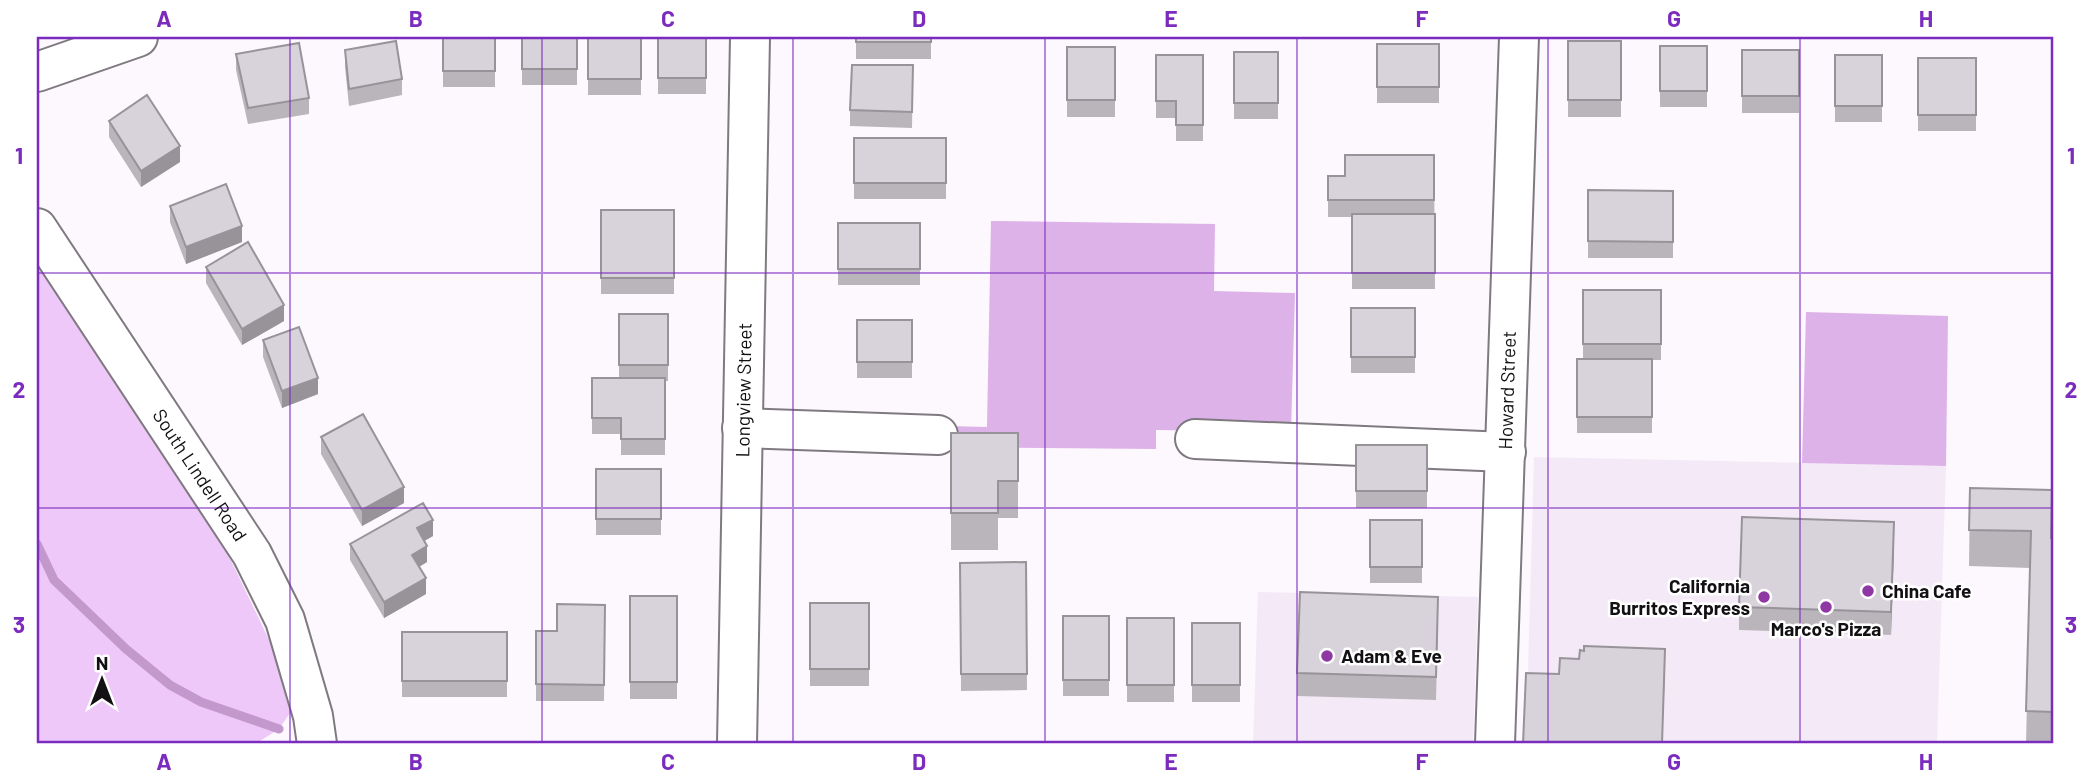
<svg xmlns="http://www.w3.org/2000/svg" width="2090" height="781" viewBox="0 0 2090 781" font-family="Barlow,sans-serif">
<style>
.built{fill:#f4eaf7}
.green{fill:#eec8f8}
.forest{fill:#ddb2e8}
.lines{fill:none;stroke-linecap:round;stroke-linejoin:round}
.stream{stroke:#c298cd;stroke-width:9}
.minor-casing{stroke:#7f7980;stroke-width:42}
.minor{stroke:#fff;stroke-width:38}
.wall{fill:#bab5bb}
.shaded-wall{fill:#979399}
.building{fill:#d8d2da;stroke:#979399;stroke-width:2}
.grid{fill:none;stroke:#7b2cbf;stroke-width:2;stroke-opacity:0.55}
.poi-dot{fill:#8f38a4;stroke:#fff;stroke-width:2.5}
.labels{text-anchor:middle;stroke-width:5;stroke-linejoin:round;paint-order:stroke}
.street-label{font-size:19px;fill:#121013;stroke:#fff}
.poi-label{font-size:19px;font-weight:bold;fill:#121013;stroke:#fff;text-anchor:start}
.neatline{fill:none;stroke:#7b2cbf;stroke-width:2.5}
.grid-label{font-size:23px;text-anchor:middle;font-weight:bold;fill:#7b2cbf}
</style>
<rect width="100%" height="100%" fill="#fdf7fe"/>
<g class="built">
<path d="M1534,457l412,9 -9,278h-411z"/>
<path d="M1258,592l220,5 -5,147h-220z"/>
</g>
<path class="green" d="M37,259l177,266 57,119 19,69 -11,16 -24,15h-218z"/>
<g class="forest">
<path d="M991,221l224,3 -1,67 81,2 -4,139 -135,-2v19l-209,-2v-21l40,1z"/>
<path d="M1806,312l142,4 -2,150 -144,-3z"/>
</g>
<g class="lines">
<path class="stream" d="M37,544l17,36 72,69 44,36 31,17 78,27"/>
<defs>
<g id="minor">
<path d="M37,72l101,-35"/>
<path id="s1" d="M37,228l215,326 33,66 28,96 4,28"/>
<path d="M742,428l196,7"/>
<path d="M1195,439l311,13"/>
<path id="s2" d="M737,744l13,-707"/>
<path id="s3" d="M1495,744l24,-707"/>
</g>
</defs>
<use href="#minor" class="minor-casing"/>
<use href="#minor" class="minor"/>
</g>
<g class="wall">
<rect x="443" y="37" width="52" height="50"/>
<rect x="522" y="37" width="55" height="48"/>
<rect x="588" y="37" width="53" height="58"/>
<rect x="658" y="37" width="48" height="57"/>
<rect x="856" y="37" width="75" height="22"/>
<rect x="1568" y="41" width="53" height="76"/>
<rect x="1377" y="44" width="62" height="59"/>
<rect x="1660" y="46" width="47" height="61"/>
<rect x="1067" y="47" width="48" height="70"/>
<path d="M345,50l57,29v16l-53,11 -4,-39z"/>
<rect x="1742" y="50" width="57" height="63"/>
<rect x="1234" y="52" width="44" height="67"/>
<path d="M236,54l73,44v16l-61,10 -12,-54z"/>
<path d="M1156,55h47v86h-27v-23h-20z"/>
<rect x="1835" y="55" width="47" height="67"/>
<rect x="1918" y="58" width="58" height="73"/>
<path d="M913,65l-1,63 -62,-2v-16z"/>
<path d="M109,121l71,41 -39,25 -32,-50z"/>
<rect x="854" y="138" width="92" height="61"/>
<path d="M1434,155l1,134h-83v-72h-24v-41h17z"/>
<path d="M1588,190l85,1v67h-85z"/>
<path d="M170,206l72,36 -56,22 -16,-42z"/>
<rect x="601" y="210" width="73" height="84"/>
<rect x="838" y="223" width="82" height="62"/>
<path d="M206,267l78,54 -42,24 -36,-62z"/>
<path d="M1583,290h78v70h-9v73h-75v-74h6z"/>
<rect x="1351" y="308" width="64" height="65"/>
<path d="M619,314h49v67h-3v74h-44v-21h-29v-56h27z"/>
<rect x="857" y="320" width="55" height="58"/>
<path d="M263,340l55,54 -36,14 -19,-51z"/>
<path d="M951,433h67v85h-20v32h-47z"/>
<path d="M321,437l83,66 -42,23 -41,-72z"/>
<rect x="1356" y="445" width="71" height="63"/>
<rect x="596" y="469" width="65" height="66"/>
<path d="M1970,488l83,50v206h-27l4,-176 -61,-2z"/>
<rect x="1370" y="520" width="52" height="63"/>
<path d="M433,536l-9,5 3,21 -8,5 7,27 -42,24 -34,-58v-16z"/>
<path d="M1894,545l-3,90 -152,-5v-23z"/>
<path d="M1026,562l1,128 -66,1 -1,-128z"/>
<rect x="630" y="596" width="47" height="103"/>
<rect x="810" y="603" width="59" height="83"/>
<path d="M605,605l-1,96h-68v-70h21z"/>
<rect x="1063" y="616" width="46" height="80"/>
<rect x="1127" y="618" width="47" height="84"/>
<path d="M1438,620l-2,80 -139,-4v-23z"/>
<rect x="1192" y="623" width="48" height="79"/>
<rect x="402" y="632" width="105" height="65"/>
</g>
<g class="shaded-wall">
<path d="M180,146v16l-39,25v-16z"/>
<path d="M242,226v16l-56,22v-17z"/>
<path d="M284,305v16l-42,24v-16z"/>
<path d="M318,378v16l-36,14v-17z"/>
<path d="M404,487v16l-42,23v-16z"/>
<path d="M433,520v16l-16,9v-17z"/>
<path d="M1894,522v23l-3,90v-23z"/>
<path d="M427,546v16l-15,9v-16z"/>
<path d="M426,578v16l-42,24v-16z"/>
<path d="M1665,649v23l-3,72z"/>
</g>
<g class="building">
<rect x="443" y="37" width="52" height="34"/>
<rect x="522" y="37" width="55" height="32"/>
<rect x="588" y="37" width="53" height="42"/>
<rect x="658" y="37" width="48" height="41"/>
<rect x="856" y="37" width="75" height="5"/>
<path d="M396,41l6,38 -53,10 -4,-39z"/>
<rect x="1568" y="41" width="53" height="59"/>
<path d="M299,43l10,55 -61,10 -12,-54z"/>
<rect x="1377" y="44" width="62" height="43"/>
<rect x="1660" y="46" width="47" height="45"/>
<rect x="1067" y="47" width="48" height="53"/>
<rect x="1742" y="50" width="57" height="46"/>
<rect x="1234" y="52" width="44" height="51"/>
<path d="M1156,55h47v70h-27v-24h-20z"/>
<rect x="1835" y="55" width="47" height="51"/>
<rect x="1918" y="58" width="58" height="57"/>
<path d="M852,65h61l-1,47 -62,-2z"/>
<path d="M147,95l33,51 -39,25 -32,-50z"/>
<rect x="854" y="138" width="92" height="45"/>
<path d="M1345,155h89v45h-106v-24h17z"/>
<path d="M226,184l16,42 -56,21 -16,-41z"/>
<path d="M1588,190l85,1v51l-85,-1z"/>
<rect x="601" y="210" width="73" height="68"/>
<rect x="1352" y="214" width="83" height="59"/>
<rect x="838" y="223" width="82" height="46"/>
<path d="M248,242l36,63 -42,24 -36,-62z"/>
<rect x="1583" y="290" width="78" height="54"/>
<rect x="1351" y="308" width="64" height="49"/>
<rect x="619" y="314" width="49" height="51"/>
<rect x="857" y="320" width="55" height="42"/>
<path d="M299,327l19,51 -36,13 -19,-51z"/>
<rect x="1577" y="359" width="75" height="58"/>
<path d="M592,378h73v61h-44v-21h-29z"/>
<path d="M363,414l41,73 -42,23 -41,-73z"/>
<path d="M951,433h67v48h-20v32h-47z"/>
<rect x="1356" y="445" width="71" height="46"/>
<rect x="596" y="469" width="65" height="50"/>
<path d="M1970,488l82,2 -1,48h2v174l-27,-1 5,-180 -62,-1z"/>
<path d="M423,503l10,17 -16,8 10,18 -15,9 14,23 -42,24 -34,-58z"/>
<path d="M1742,517l152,5 -3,90 -152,-5z"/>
<rect x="1370" y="520" width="52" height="47"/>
<path d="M1026,562l1,112h-66l-1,-111z"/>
<path d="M1300,592l138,5 -2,80 -139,-4z"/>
<rect x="630" y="596" width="47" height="86"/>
<rect x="810" y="603" width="59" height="66"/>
<path d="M557,604l48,1 -1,80 -68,-1v-53h21z"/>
<rect x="1063" y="616" width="46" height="64"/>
<rect x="1127" y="618" width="47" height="67"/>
<rect x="1192" y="623" width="48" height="62"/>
<rect x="402" y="632" width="105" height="49"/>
<path d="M1584,646l81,3 -3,95h-139l3,-71 33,1 1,-16 19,1 1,-9 4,1z"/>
</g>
<path class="grid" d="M290,37v707M542,37v707M793,37v707M1045,37v707M1297,37v707M1548,37v707M1800,37v707M37,273h2016M37,508h2016"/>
<g class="poi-dot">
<circle cx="1868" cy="591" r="7"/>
<circle cx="1764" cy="597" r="7"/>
<circle cx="1826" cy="607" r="7"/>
<circle cx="1327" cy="656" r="7"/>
</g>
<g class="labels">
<g class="street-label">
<text dy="7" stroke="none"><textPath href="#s2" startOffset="354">Longview Street</textPath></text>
<text dy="7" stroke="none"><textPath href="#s3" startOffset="354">Howard Street</textPath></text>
<text dy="7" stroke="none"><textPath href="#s1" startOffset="296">South Lindell Road</textPath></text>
</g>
<g class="poi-label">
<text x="1750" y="593" text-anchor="end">California<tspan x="1750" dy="22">Burritos Express</tspan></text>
<text x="1882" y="598">China Cafe</text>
<text x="1826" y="636" text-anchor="middle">Marco's Pizza</text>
<text x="1341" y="663">Adam &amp; Eve</text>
</g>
</g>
<rect width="2090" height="781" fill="none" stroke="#ffffff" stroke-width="77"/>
<g transform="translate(102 680)" stroke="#ffffff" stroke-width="5" paint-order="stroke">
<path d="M0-5L12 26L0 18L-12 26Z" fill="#121013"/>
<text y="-10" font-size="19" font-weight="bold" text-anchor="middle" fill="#121013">N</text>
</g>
<rect x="38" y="38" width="2014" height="704" class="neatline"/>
<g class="grid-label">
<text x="164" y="27">A</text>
<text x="416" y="27">B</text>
<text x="668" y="27">C</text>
<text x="919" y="27">D</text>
<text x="1171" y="27">E</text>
<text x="1422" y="27">F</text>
<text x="1674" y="27">G</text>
<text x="1926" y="27">H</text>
<text x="19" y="164">1</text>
<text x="2071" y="164">1</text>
<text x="19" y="398">2</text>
<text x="2071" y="398">2</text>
<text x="19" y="633">3</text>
<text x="2071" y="633">3</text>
<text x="164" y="770">A</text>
<text x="416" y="770">B</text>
<text x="668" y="770">C</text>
<text x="919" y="770">D</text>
<text x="1171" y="770">E</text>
<text x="1422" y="770">F</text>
<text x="1674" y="770">G</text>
<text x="1926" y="770">H</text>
</g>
</svg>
